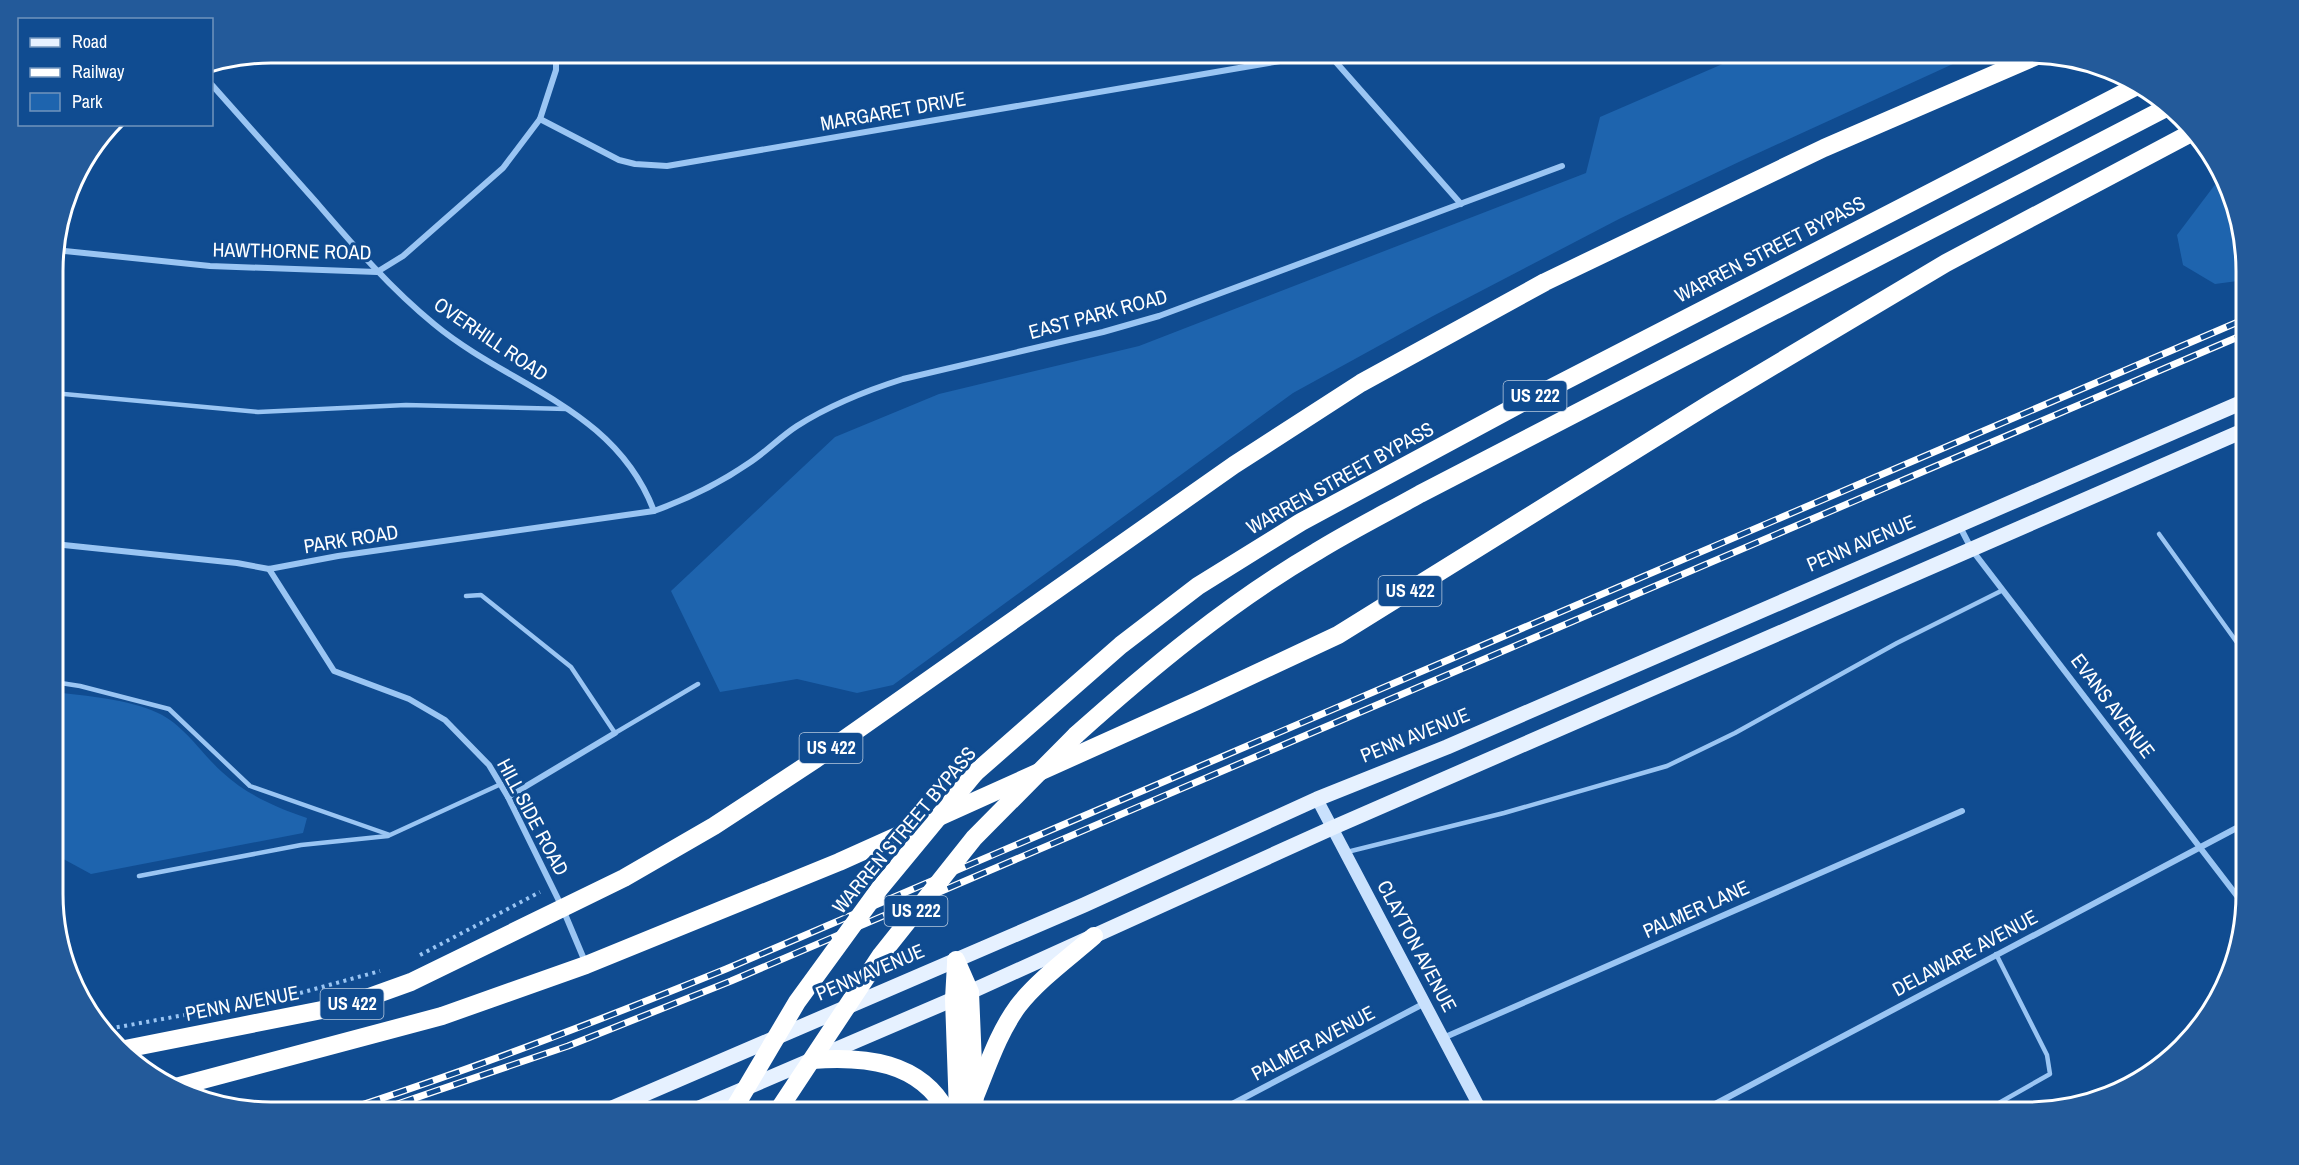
<svg xmlns="http://www.w3.org/2000/svg" width="2299" height="1165" viewBox="0 0 2299 1165" font-family="'Archivo Narrow',sans-serif">
<style>
.green{fill:#1e64ae}
.lines{fill:none;stroke-linecap:round;stroke-linejoin:round}
.path{stroke:#9ac5f3;stroke-width:4;stroke-dasharray:3 4.5;stroke-linecap:butt}
.lane{stroke:#9ac5f3;stroke-width:4.5}
.street{stroke:#9ac5f3;stroke-width:6}
.secondary{stroke:#c9e1fd;stroke-width:12}
.primary{stroke:#e6f1ff;stroke-width:15}
.highway{stroke:#fff;stroke-width:18}
.rail-casing{stroke:#fff;stroke-width:7}
.rail{stroke:#104c91;stroke-width:4.5;stroke-dasharray:14;stroke-linecap:butt}
.highway-bridge{stroke:#fff;stroke-width:18}
.labels{text-anchor:middle;stroke-width:6;stroke-linejoin:round;paint-order:stroke}
.shield{fill:#104c91;stroke:#b7c9de;stroke-width:1.5}
.shield-label{font-size:18px;font-weight:bold;fill:#fff}
.street-label{font-size:20px;fill:#fff;stroke:#104c91}
.rim{fill:none;stroke:#fff;stroke-width:3}
</style>
<rect width="100%" height="100%" fill="#104c91"/>
<g class="green">
<path d="M1748,53h229l-234,107 -124,59 -186,97 -140,77 -400,292 -36,8 -60,-14 -77,13 -49,-101 164,-154 104,-43 200,-48 447,-173 14,-56z"/>
<path d="M2220,178l25,65v37l-30,4 -32,-19 -6,-30z"/>
<path d="M54,692c32,4 75,7 104,21 26,12 43,40 64,59 25,23 53,35 85,46l-4,15 -212,41 -35,-19z"/>
</g>
<g class="lines">
<g class="path">
<path d="M420,955l120,-63"/>
<path d="M300,993l80,-22"/>
<path d="M102,1030l132,-24"/>
</g>
<g class="lane">
<path d="M53,393l205,19 148,-7 161,4"/>
<path d="M2159,534l87,121"/>
<path d="M466,596l15,-1 90,72 44,66 83,-49"/>
<path d="M54,682l26,4 89,23 81,77 140,49 111,-51"/>
<path d="M1347,852l157,-39 163,-47 68,-33 162,-90 106,-53"/>
<path d="M139,876l162,-31 87,-9"/>
<path d="M1983,1112l67,-38 -3,-19 -51,-101"/>
</g>
<g class="street">
<path d="M1327,52l134,152"/>
<path d="M212,85c35,39 70,79 105,118 37,43 73,85 117,121 76,63 181,84 220,187"/>
<path d="M540,119l79,41 16,4 32,2 660,-113"/>
<path d="M55,250l155,16 167,6 26,-16 100,-88 37,-49 16,-49v-18"/>
<path d="M1959,525l13,25 272,355"/>
<path d="M54,544l183,19 32,6 69,-13 316,-45c33,-12 66,-28 95,-48 17,-11 31,-26 48,-37 33,-21 68,-35 106,-47l200,-47 56,-16 403,-150"/>
<path d="M269,569l65,102 75,28 36,21 44,45 19,32 54,110 24,57"/>
<path d="M508,797l107,-64"/>
<path d="M1443,1038l519,-227"/>
<path d="M1217,1112l208,-109"/>
<path d="M1700,1112l546,-289"/>
</g>
<path class="secondary" d="M1317,799l165,313"/>
<g class="primary">
<path d="M603,1112l481,-207 233,-106 130,-52 798,-346"/>
<path d="M690,1112l280,-120 362,-164 913,-398"/>
</g>
<g class="highway">
<path d="M1076,735c75,-67 153,-132 240,-183 34,-21 70,-39 104,-58l744,-385"/>
<path d="M975,773l146,-128 77,-59 103,-64 221,-119 615,-317"/>
<path d="M956,960l14,32 5,120"/>
<path d="M956,964l-2,35 4,113"/>
<path d="M125,1049l222,-44 64,-23 213,-104 90,-52 102,-67 418,-294 127,-82 184,-101 279,-134 215,-93"/>
<path d="M812,1060c52,-4 108,1 135,52"/>
<path d="M172,1088l270,-72 144,-51 253,-103 358,-161 141,-66 373,-232 235,-140 245,-130"/>
<path d="M974,1099c13,-31 24,-66 44,-93 20,-26 52,-49 76,-70"/>
</g>
<defs>
<g id="rail">
<path d="M340,1112c131,-42 258,-91 386,-143l1519,-650"/>
<path d="M374,1112l194,-66 163,-65 1514,-647"/>
</g>
</defs>
<use href="#rail" class="rail-casing"/>
<use href="#rail" class="rail"/>
<g class="highway-bridge">
<path d="M781,1106l100,-151 93,-117 102,-103"/>
<path d="M732,1112l65,-110 83,-114 95,-115"/>
</g>
</g>
<g class="labels">
<g class="shield">
<rect x="1503.5" y="381" width="63" height="30" rx="4.5"/>
<rect x="1378.5" y="576" width="63" height="30" rx="4.5"/>
<rect x="799.5" y="733" width="63" height="30" rx="4.5"/>
<rect x="884.5" y="896" width="63" height="30" rx="4.5"/>
<rect x="320.5" y="989" width="63" height="30" rx="4.5"/>
</g>
<g class="shield-label">
<text x="1535" y="402">US 222</text>
<text x="1410" y="597">US 422</text>
<text x="831" y="754">US 422</text>
<text x="916" y="917">US 222</text>
<text x="352" y="1010">US 422</text>
</g>
<g class="street-label">
<text transform="translate(893 111) rotate(-10)" y="7">MARGARET DRIVE</text>
<text transform="translate(1770 249) rotate(-27)" y="7">WARREN STREET BYPASS</text>
<text transform="translate(292 251) rotate(1)" y="7">HAWTHORNE ROAD</text>
<text transform="translate(1098 314) rotate(-15)" y="7">EAST PARK ROAD</text>
<text transform="translate(491 339) rotate(34)" y="7">OVERHILL ROAD</text>
<text transform="translate(1340 478) rotate(-29)" y="7">WARREN STREET BYPASS</text>
<text transform="translate(351 539) rotate(-9)" y="7">PARK ROAD</text>
<text transform="translate(1861 543) rotate(-23)" y="7">PENN AVENUE</text>
<text transform="translate(2113 706) rotate(53)" y="7">EVANS AVENUE</text>
<text transform="translate(1415 735) rotate(-22)" y="7">PENN AVENUE</text>
<text transform="translate(533 817) rotate(62)" y="7">HILL SIDE ROAD</text>
<text transform="translate(904 830) rotate(-50)" y="7">WARREN STREET BYPASS</text>
<text transform="translate(1696 909) rotate(-24)" y="7">PALMER LANE</text>
<text transform="translate(1417 946) rotate(62)" y="7">CLAYTON AVENUE</text>
<text transform="translate(1965 953) rotate(-28)" y="7">DELAWARE AVENUE</text>
<text transform="translate(870 972) rotate(-23)" y="7">PENN AVENUE</text>
<text transform="translate(242 1003) rotate(-11)" y="7">PENN AVENUE</text>
<text transform="translate(1313 1043) rotate(-28)" y="7">PALMER AVENUE</text>
</g>
</g>
<path d="M0 0H2299V1165H0ZM271 63H2028A208 208 0 0 1 2236 271V894A208 208 0 0 1 2028 1102H271A208 208 0 0 1 63 894V271A208 208 0 0 1 271 63Z" fill="#235a9a" fill-rule="evenodd"/>
<path class="rim" d="M271 63H2028A208 208 0 0 1 2236 271V894A208 208 0 0 1 2028 1102H271A208 208 0 0 1 63 894V271A208 208 0 0 1 271 63Z"/>
<rect x="18" y="18" width="195" height="108" fill="#104c91" stroke="#7094bd" stroke-width="1.5"/>
<rect x="30" y="38" width="30" height="9" fill="#e6f1ff" stroke="#7094bd" stroke-width="1.5"/>
<text x="72" y="48" font-size="18" fill="#ffffff">Road</text>
<rect x="30" y="68" width="30" height="9" fill="#ffffff" stroke="#7094bd" stroke-width="1.5"/>
<text x="72" y="78" font-size="18" fill="#ffffff">Railway</text>
<rect x="30" y="93" width="30" height="18" fill="#1e64ae" stroke="#7094bd" stroke-width="1.5"/>
<text x="72" y="108" font-size="18" fill="#ffffff">Park</text>
</svg>
